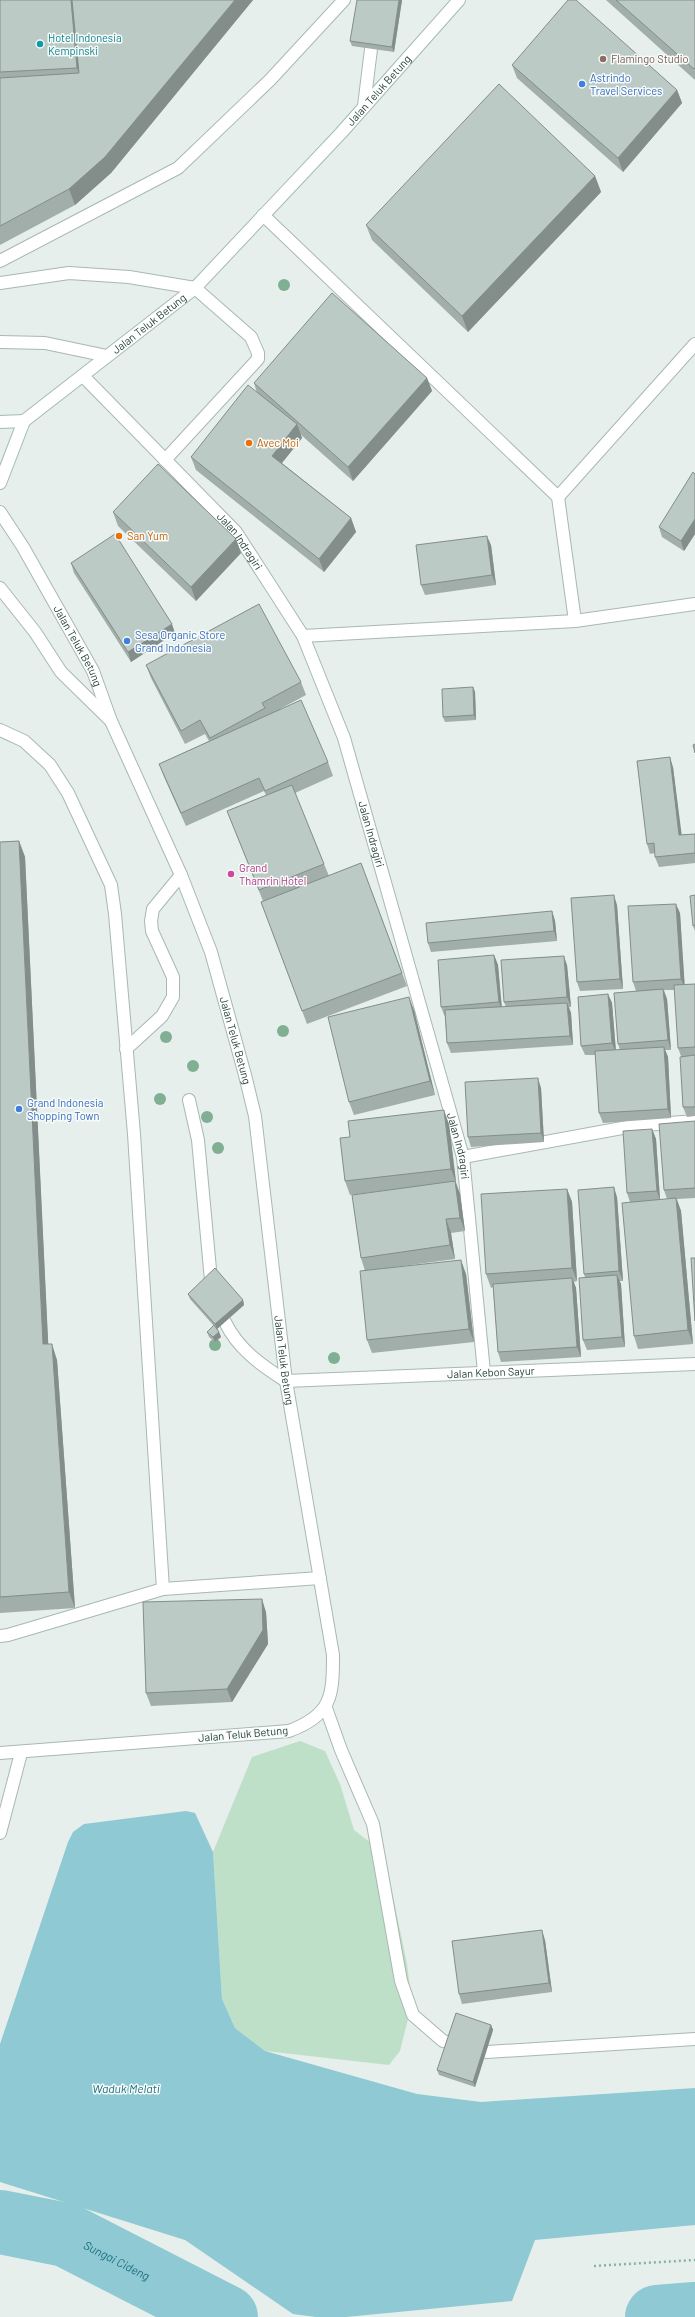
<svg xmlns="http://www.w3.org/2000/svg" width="695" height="2317" viewBox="0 0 695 2317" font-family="Barlow,sans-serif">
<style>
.green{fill:#bfe0c8}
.water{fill:#8ec9d4}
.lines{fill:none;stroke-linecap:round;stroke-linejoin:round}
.river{stroke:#8ec9d4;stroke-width:64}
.lane-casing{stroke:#a8b8b2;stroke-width:14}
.street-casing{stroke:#a8b8b2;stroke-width:14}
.secondary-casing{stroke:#a4bbb3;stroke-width:14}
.path{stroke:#86b3a5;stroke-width:2.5;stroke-dasharray:2 3;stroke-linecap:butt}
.lane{stroke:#fff;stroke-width:12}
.street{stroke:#fff;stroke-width:12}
.secondary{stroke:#fff;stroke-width:12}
.tree{fill:#80af93}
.wall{fill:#a1aea9}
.shaded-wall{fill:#838d89}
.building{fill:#bbcac4;stroke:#838d89}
.culture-dot{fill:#0f9aa8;stroke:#f7fbf9;stroke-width:1.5}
.education-dot{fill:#8d6e63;stroke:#f7fbf9;stroke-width:1.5}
.shop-dot{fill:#3f7fe0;stroke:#f7fbf9;stroke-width:1.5}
.food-dot{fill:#e8710a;stroke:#f7fbf9;stroke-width:1.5}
.hotel-dot{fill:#d1479c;stroke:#f7fbf9;stroke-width:1.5}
.labels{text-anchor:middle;stroke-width:3;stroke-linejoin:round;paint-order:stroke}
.culture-label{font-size:11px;fill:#0d838f;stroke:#f7fbf9;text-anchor:start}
.education-label{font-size:11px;fill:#785e54;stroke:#f7fbf9;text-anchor:start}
.shop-label{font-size:11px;fill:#366cbe;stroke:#f7fbf9;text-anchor:start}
.street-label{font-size:11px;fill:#24423a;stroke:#f7fbf9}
.food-label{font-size:11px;fill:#c56008;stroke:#f7fbf9;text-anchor:start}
.hotel-label{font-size:11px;fill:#b23c85;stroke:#f7fbf9;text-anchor:start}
.water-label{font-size:12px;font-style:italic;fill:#1c6f80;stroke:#f7fbf9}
</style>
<rect width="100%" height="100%" fill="#e6efeb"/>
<path class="green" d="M300,1741l25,10 15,33 14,46 30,23 23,111 5,39 -12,48 -11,14 -124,-14 -30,-23 -13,-29 -9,-147 39,-95z"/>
<path class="water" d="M186,1811l9,2 18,39 9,147 13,29 30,23 152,43 64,8 214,-14v137l-160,15 -23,61 -166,16h-30l-23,-3 -108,-74 -185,-58v-138l68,-202 5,-10 11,-8z"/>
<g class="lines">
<g class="river">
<path id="s1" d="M0,2222l66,13 160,82"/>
<path d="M657,2317l38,-3"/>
</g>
<defs>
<g id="lane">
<path d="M364,106l7,-57"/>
<path d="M0,261l178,-93 92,-88 74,-80"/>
<path d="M0,283l69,-10 60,4 66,11 56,49 7,16v6l-93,101"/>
<path d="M0,342l45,1 62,13"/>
<path d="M0,730l24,11 26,24 18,28 43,92 4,29 19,220 29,455"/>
<path d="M126,1049l36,-33 11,-19v-20l-21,-46 -1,-10 2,-12 28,-34"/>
<path d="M189,1100l9,40 13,140"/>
<path d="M225,1322c13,27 36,43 61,59"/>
<path d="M0,1636l8,-1 155,-46 157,-11"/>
<path d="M326,1708l15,42 32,74 28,157 12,34 30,26 44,11 208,-13"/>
</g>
<g id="street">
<path d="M263,215l295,282 17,124"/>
<path id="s2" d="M83,376l153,156 67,104 41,102 119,419 21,215"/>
<path d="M558,497l137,-153"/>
<path id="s3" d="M0,512l23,35 70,124 18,50 70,154 30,77 34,123 10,41 31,265 47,274c0,41 -1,60 -44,76l-289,22"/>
<path d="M0,588l35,44 26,40 48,47"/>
<path d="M303,636l272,-15 120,-17"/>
<path d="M463,1157l170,-31 62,-5"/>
<path id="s4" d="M286,1381l409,-17"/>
<path d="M0,1833l21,-80"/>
</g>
<g id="secondary">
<path d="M0,422l24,-1"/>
<path id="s5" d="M0,483l24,-62 171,-133 146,-155 118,-133"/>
</g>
</defs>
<use href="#lane" class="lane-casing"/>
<use href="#street" class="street-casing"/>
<use href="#secondary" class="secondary-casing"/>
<path class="path" d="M594,2266l101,-6"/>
<use href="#lane" class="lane"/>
<use href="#street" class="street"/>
<use href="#secondary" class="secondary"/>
</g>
<g class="tree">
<circle cx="284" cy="285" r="6"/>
<circle cx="283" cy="1031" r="6"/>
<circle cx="166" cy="1037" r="6"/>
<circle cx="193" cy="1066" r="6"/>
<circle cx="160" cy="1099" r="6"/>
<circle cx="207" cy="1117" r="6"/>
<circle cx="218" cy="1148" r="6"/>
<circle cx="215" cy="1345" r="6"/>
<circle cx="334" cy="1358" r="6"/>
</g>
<g class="wall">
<path d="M0,0h253l-142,173 -36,32 -75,40z"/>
<path d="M402,0l-8,52 -42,-6 -2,-5z"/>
<path d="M606,0h89v80z"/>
<path d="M512,65l165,25 5,13 -59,69 -106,-94z"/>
<path d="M595,176l6,16 -133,140 -96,-92 -6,-15z"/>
<path d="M427,378l5,13 -79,90 -53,-47 2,4 -20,25 69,55 5,14 -32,40 -128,-102 -5,-13 66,-64 -3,-10z"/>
<path d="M695,474v60l-11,17 -22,-14 -3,-10z"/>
<path d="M113,512l123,27 5,14 -45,48 -78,-75z"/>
<path d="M491,545l5,40 -71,10 -4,-10z"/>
<path d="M71,563l104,70 -44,29 -57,-89z"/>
<path d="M146,665l155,17 5,13 -26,14 48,53 5,14 -38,17 34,83 32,-13 46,123 -100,38 -46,-122 2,-1 -36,-90 39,-16 -2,-4 -78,35 -22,-49 -5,-13 50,-23 -4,-7 -20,10 -34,-66z"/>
<path d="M473,687l2,5 1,28 -31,2 -2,-5z"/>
<path d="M673,767l8,68 14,-1v29l-36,4 -4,-10v-4l-5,1 -3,-10z"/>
<path d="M19,841l6,16 23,487 9,16 18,248 -75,5v-771z"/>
<path d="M695,895v36l-2,-5z"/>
<path d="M617,905l6,84 -43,2 -3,-9z"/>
<path d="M552,911l3,10 2,20 -126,11 -3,-9z"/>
<path d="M680,913l4,71h11v132l-8,1 -4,-10 -2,-51 -3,-8 -3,-58h-11l3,9 4,51h-6l3,7 3,61 -68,5 -4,-10 -3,-58h-11l-4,-9 27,-52 4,9 4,47h4l-2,-6 18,-53 -3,-9z"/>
<path d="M494,955l4,10 4,42h4l-2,-5 63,-37 4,42h-2l2,6 2,32 -122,8 -4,-10 -2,-26 -4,-10z"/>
<path d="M414,1010l21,85 -81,20 -5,-13z"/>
<path d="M541,1088l3,54 -73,5 -3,-10z"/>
<path d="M695,1121v77l-18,1 4,12 12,133 -55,5 -4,-13 -4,-134 -3,-9 25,-64 4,10 4,60h7l-3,-9z"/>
<path d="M449,1124l7,58 4,12 5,37 -14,2 4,26 -82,11 93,4 8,68 -102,11 -5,-13 -2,-69 -4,-13 36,-69 -47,6 -5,-14z"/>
<path d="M567,1189l5,13 5,79 -3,1 2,6 5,69 -80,5 -3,-10 -5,-65 -2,1 -5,-14z"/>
<path d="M617,1197l6,84h-4l2,3 4,63 -38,3 -4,-10 2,-63 -1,-3z"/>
<path d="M188,1294l55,6 1,5 -27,24 2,3 2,5 -6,5 -6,-5 -2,-5 7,-6 -24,-27z"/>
<path d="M266,1612l2,32 -36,58 -81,4 -5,-13z"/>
<path d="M545,1940l7,52 -90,12 -3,-10z"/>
<path d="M491,2025l2,5 -18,57 -36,-12 -2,-5z"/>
</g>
<g class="shaded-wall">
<path d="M71,0h6l8,89 -8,-21z"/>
<path d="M235,0h18l-142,173 -36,32 -6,-16z"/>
<path d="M399,0h3l-8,52 -2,-5z"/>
<path d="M677,90l5,13 -59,69 -5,-14z"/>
<path d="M595,176l6,16 -133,140 -6,-16z"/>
<path d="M427,378l5,13 -79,90 -5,-14z"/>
<path d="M297,424l5,14 -25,31 -5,-13z"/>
<path d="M351,518l5,14 -32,40 -5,-13z"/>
<path d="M695,519v15l-11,17 -3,-10z"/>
<path d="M487,536l4,9 5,40 -4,-10z"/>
<path d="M236,539l5,14 -45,48 -5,-14z"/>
<path d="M172,624l3,9 -44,29 -3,-10z"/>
<path d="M473,687l2,5 1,28 -2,-5z"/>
<path d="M670,757l3,10 10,78 -4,-10z"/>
<path d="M19,841l6,16 24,502 -6,-15z"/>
<path d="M614,895l3,10 6,84 -3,-10z"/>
<path d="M676,904l4,9 5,76 -4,-10z"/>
<path d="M552,911l3,10 2,20 -3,-10z"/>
<path d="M494,955l4,10 4,47 -3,-10z"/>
<path d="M564,956l3,9 4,42 -4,-10z"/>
<path d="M663,989l4,10 4,51 -3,-10z"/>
<path d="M608,994l4,9 4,50 -4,-10z"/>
<path d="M409,997l5,13 21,85 -5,-14z"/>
<path d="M567,1003l4,10 2,32 -3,-9z"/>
<path d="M664,1047l4,10 3,61 -3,-9z"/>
<path d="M538,1078l3,10 3,54 -3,-9z"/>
<path d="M444,1110l5,14 7,58 -5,-13z"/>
<path d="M652,1129l4,10 4,62 -3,-10z"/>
<path d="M455,1181l5,13 5,37 -5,-13z"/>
<path d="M614,1187l3,10 6,84 -4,-10z"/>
<path d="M567,1189l5,13 5,79 -5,-13z"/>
<path d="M676,1198l5,13 12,133 -5,-14z"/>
<path d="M446,1219l5,14 4,26 -5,-14z"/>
<path d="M461,1260l5,14 8,68 -5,-13z"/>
<path d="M617,1275l4,9 4,63 -3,-10z"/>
<path d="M572,1278l4,10 5,69 -4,-10z"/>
<path d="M243,1300l1,5 -27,24 -2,-5z"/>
<path d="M219,1332l2,5 -6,5 -2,-5z"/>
<path d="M52,1344l5,16 18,248 -6,-16z"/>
<path d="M262,1599l4,13 2,32 -36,58 -5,-13z"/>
<path d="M542,1930l3,10 7,52 -3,-9z"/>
<path d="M491,2025l2,5 -18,57 -2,-5z"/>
</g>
<g class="building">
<path d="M0,0h71l6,68 -77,4z"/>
<path d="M72,0h163l-130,157 -36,32 -69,37v-148l79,-5z"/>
<path d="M357,0h42l-7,47 -42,-6z"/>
<path d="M568,0h8l101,90 -59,68 -106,-93z"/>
<path d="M616,0h79v68l-1,1z"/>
<path d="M499,84l96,92 -133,140 -96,-91z"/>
<path d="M332,293l95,85 -79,89 -94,-84z"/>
<path d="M248,385l49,39 -25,32 79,62 -32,41 -128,-102z"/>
<path d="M158,464l78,75 -45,48 -78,-75z"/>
<path d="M693,472l2,2v45l-14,22 -22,-14z"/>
<path d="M115,534l57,90 -44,28 -57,-89z"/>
<path d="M487,536l5,39 -71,10 -5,-40z"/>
<path d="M259,604l42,78 -39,21 3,5 -55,30 -10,-18 -19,11 -35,-66z"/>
<path d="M473,687l1,28 -31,2 -1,-28z"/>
<path d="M301,700l27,62 -63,29 -6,-13 -78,35 -22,-49z"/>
<path d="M695,744v9l-2,-8z"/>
<path d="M670,757l9,78 16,-1v19l-40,4 -1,-14 -7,1 -10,-83z"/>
<path d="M292,785l32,79 -65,26 -32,-79z"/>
<path d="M19,841l24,503h9l17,248 -69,5v-755z"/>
<path d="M361,863l41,110 -100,38 -41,-109z"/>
<path d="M614,895l6,84 -43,3 -6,-84z"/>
<path d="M695,895v30l-2,1 -3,-30z"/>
<path d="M676,904l5,75 -48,3 -5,-76z"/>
<path d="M552,911l2,20 -126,12 -2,-20z"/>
<path d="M494,955l5,47 -58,5 -3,-47z"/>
<path d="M564,956l3,41 -63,5 -3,-42z"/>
<path d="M695,984v63l-17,1 -4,-63z"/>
<path d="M663,989l5,51 -50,4 -4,-51z"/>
<path d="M608,994l4,49 -31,3 -3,-49z"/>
<path d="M409,997l21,84 -81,21 -21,-85z"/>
<path d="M567,1003l3,33 -123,7 -2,-33z"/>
<path d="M664,1047l4,62 -69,4 -4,-62z"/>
<path d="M695,1055v52h-12l-3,-50z"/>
<path d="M538,1078l3,55 -73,4 -3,-55z"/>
<path d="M444,1110l7,59 -106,12 -5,-43 10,-1 -2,-16z"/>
<path d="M695,1121v67l-31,2 -5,-66z"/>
<path d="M652,1129l5,62 -30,2 -4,-62z"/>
<path d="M455,1181l5,37 -14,1 4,26 -89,13 -9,-63z"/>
<path d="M614,1187l5,84 -35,3 -6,-84z"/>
<path d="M567,1189l5,79 -86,6 -5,-80z"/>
<path d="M676,1198l12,132 -54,6 -12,-133z"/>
<path d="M691,1258h4v63z"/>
<path d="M461,1260l8,69 -102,11 -7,-69z"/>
<path d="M215,1268l28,32 -28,24 -27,-30z"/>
<path d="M617,1275l5,62 -39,3 -4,-62z"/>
<path d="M572,1278l5,69 -79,5 -5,-68z"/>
<path d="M214,1325l5,7 -6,5 -6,-5z"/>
<path d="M262,1599l1,31 -36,59 -81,4 -3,-91z"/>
<path d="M542,1930l7,53 -90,11 -7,-53z"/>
<path d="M456,2013l35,12 -18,57 -36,-12z"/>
</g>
<circle class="culture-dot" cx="40" cy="44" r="4"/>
<circle class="education-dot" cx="603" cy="59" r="4"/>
<g class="shop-dot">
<circle cx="582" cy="84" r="4"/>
<circle cx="127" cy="641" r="4"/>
<circle cx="19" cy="1109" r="4"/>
</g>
<g class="food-dot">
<circle cx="249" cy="443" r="4"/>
<circle cx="119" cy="536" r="4"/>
</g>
<circle class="hotel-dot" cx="231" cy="874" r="4"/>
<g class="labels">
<g class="culture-label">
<text x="48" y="42">Hotel Indonesia<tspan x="48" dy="13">Kempinski</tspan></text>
</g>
<g class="education-label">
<text x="611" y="63">Flamingo Studio</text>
</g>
<g class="shop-label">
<text x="590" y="82">Astrindo<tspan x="590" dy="13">Travel Services</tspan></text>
<text x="135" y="639">Sesa Organic Store<tspan x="135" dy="13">Grand Indonesia</tspan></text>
<text x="27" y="1107">Grand Indonesia<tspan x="27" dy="13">Shopping Town</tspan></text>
</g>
<g class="street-label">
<text dy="4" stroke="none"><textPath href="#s5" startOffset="553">Jalan Teluk Betung</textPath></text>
<text dy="4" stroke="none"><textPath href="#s5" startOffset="225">Jalan Teluk Betung</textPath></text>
<text dy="4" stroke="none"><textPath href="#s2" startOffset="228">Jalan Indragiri</textPath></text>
<text dy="4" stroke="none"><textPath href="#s3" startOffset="155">Jalan Teluk Betung</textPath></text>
<text dy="4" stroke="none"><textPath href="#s2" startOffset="552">Jalan Indragiri</textPath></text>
<text dy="4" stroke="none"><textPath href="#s3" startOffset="581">Jalan Teluk Betung</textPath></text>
<text dy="4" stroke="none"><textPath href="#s2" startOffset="876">Jalan Indragiri</textPath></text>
<text dy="4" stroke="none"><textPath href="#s3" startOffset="905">Jalan Teluk Betung</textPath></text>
<text dy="4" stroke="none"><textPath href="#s4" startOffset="205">Jalan Kebon Sayur</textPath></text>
<text transform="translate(243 1734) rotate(-5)" y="4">Jalan Teluk Betung</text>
</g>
<g class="food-label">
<text x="257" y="447">Avec Moi</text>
<text x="127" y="540">San Yum</text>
</g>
<g class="hotel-label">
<text x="239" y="872">Grand<tspan x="239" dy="13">Thamrin Hotel</tspan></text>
</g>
<g class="water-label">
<text x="126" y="2093">Waduk Melati</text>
<text dy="4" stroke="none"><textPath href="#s1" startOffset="124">Sungai Cideng</textPath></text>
</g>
</g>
</svg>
